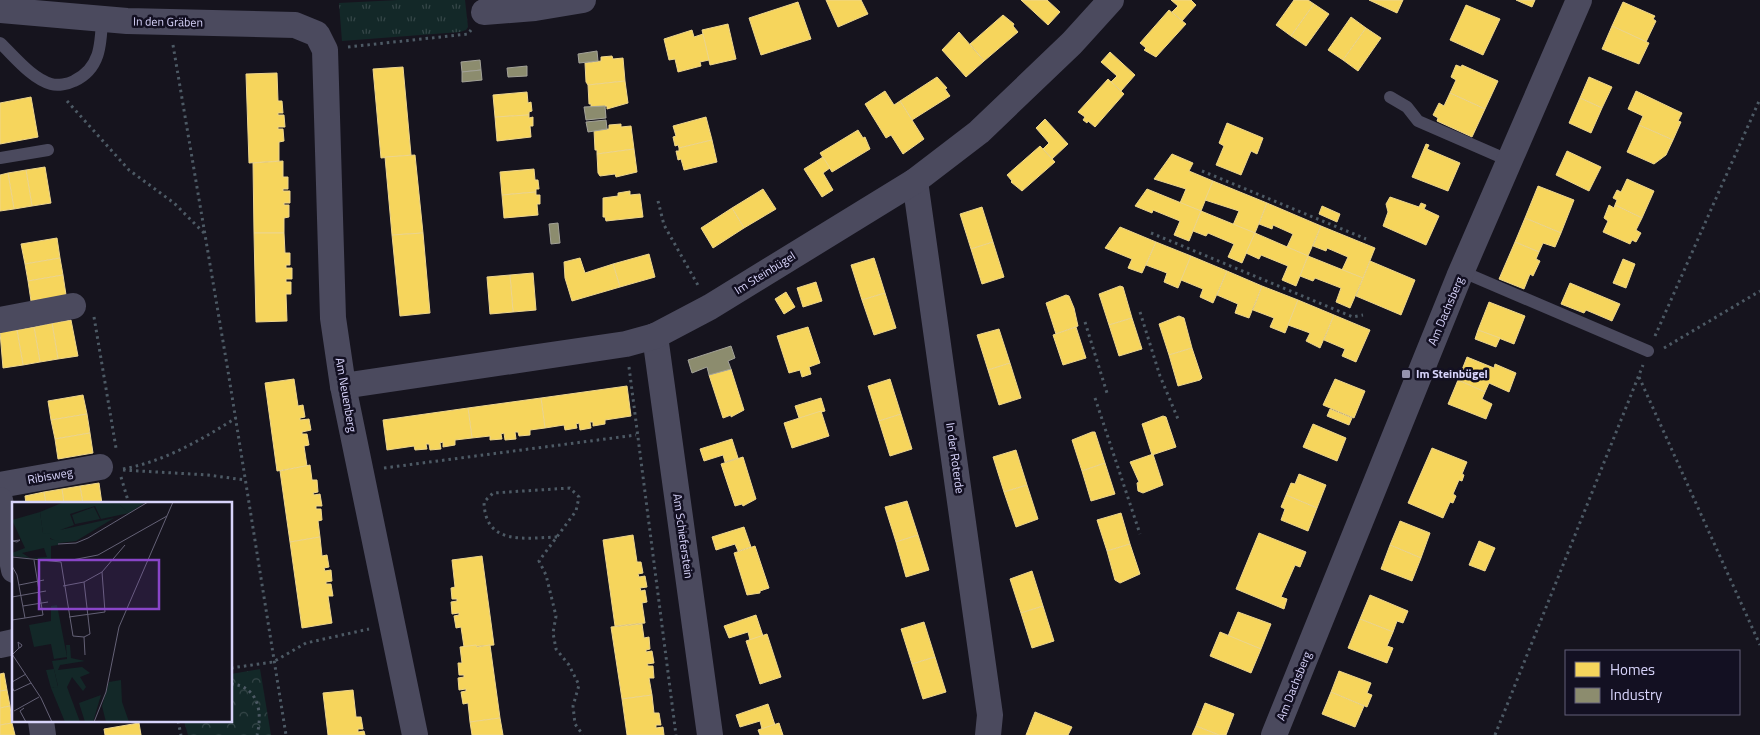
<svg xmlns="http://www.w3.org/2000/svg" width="1760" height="735" viewBox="0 0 1760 735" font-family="'Titillium Web',sans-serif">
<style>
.grass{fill:url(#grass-tufts)}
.park{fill:url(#park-crowns)}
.homes{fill:#f6d55c;stroke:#edd58c}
.industry{fill:#8c8c6e;stroke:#a3a298}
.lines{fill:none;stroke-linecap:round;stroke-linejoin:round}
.path{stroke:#4d5a65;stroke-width:3;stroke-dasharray:2.5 4;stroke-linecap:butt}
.service{stroke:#4b4a5e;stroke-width:12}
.minor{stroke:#4b4a5e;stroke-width:26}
.poi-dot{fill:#9491ae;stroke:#131022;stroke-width:2}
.labels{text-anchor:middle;stroke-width:5;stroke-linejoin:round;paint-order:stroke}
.street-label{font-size:12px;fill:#d8d4fb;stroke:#131022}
.poi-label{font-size:12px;font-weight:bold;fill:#d8d4fb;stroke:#131022;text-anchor:start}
.inset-road{fill:none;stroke:#646176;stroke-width:1}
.view{fill:#8945c8;fill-opacity:0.15;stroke:#8945c8;stroke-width:2.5}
.inset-edge{fill:none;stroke:#d8d4fb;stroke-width:2.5}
</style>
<defs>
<pattern id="grass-tufts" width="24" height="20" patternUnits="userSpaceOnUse" patternTransform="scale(1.25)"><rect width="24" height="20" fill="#132828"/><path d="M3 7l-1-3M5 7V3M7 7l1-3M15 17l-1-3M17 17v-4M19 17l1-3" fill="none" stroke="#354648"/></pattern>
<pattern id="park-crowns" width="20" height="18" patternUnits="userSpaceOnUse" patternTransform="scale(1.25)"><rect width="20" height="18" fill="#132828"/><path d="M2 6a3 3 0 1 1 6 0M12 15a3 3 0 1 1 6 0" fill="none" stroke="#354648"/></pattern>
</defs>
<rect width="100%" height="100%" fill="#16141e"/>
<path class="grass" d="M398,0h67l3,27 -2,3 -6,2 -118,9 -3,-38z"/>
<path class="park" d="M260,669l11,66h-83l-4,-14h47v-47z"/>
<g class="homes">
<path d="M826,0h35l7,14 -30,13z"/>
<path d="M1021,0h26l13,12 -12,13z"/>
<path d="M1171,0h20l5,5 -14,16 -10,-9 6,-6z"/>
<path d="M1294,0h14l6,4 -23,32 -15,-11z"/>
<path d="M1369,0h34l-6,13z"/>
<path d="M1516,0h19l-3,7z"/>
<path d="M798,2l13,37 -50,16 -12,-37z"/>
<path d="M1623,2l32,14 -2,3 3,2 -10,21 -34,-16z"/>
<path d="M1314,4l15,10 -23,32 -15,-10z"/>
<path d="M1466,5l34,14 -17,36 -33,-15z"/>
<path d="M1169,10l17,14 -30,33 -12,-7 2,-2 -6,-5z"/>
<path d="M1003,15l11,9 -1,2 5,6 -34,29 -14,-17z"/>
<path d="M1351,17l15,11 -23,32 -15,-10z"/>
<path d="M728,24l8,35 -26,6 -8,-35z"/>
<path d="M1612,26l37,17 -10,21 -37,-15z"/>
<path d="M1366,28l15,10 -23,33 -15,-11z"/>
<path d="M692,30l2,7 9,-3 6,26 -9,2 1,4 -23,6 -3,-13 -6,1 -5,-21z"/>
<path d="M959,32l25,29 -18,16 -24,-27z"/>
<path d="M1110,52l25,23 -14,16 -10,-9 6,-6 -16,-14z"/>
<path d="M612,56l1,3 10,-1 2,23 -37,4 -2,-3 -1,-19 16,-2v-4z"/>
<path d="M1456,65l5,2 1,-2 36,16 -13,28 -35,-16 6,-13 -5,-3z"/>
<path d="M403,67l8,88 -30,3 -8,-89z"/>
<path d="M277,73l1,28h4l1,12h-5v2h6l1,12h-7v2h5l1,12 -5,1v19l-30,2 -3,-89z"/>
<path d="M937,77l10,11 -2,1 5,7 -38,24 -12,-19z"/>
<path d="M1589,77l23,10 -10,21 -22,-10z"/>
<path d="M1108,79l16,15 -29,33 -7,-6 -1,2 -4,-3 2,-3 -7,-5z"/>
<path d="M625,81l3,22 -21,6v-3l-16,2v-4h-2l-1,-19z"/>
<path d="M885,91l9,14 6,-4 24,38 -21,15 -12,-19 -5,3 -21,-34z"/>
<path d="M1636,91l46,22 -4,8 3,1 -8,18 -34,-15 4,-9 -15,-7z"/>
<path d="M527,92l1,11 3,-1 1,9 -3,1v3l-34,2 -2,-22z"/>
<path d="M1450,93l35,16 -13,28 -35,-16 1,-3 -5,-3 6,-12 5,3z"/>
<path d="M31,97l7,40 -38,7v-41z"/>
<path d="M1580,98l22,10 -11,25 -22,-10z"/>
<path d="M529,115v3l4,-1v9h-3l1,11 -34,4 -2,-24z"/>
<path d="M706,117l6,23 -33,8 -1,-3 -3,1 -2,-9 3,-1 -3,-10z"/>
<path d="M1045,119l23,25 -16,15 -9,-10 6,-6 -13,-15z"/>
<path d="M1227,123l36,15 -6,16 -6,-3 -10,24 -25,-10 8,-19 -5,-3z"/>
<path d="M621,124v3l10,-1 3,23 -37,5v-4h-2l-1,-20 15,-1v-4z"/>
<path d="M1639,125l34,15 -7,15 -12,9 -27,-12z"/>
<path d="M858,130l5,8 2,-1 5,12 -38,23 -12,-19z"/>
<path d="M712,140l5,22 -33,8 -3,-11 -3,1 -2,-9h3v-3z"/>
<path d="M1426,144l3,1 -2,4 33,14 -12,28 -36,-14z"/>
<path d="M1040,146l15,16 -33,29 -11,-9 1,-1 -5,-6z"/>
<path d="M634,149l3,23 -21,5 -1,-3 -15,2 -2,-3 -1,-19z"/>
<path d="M1567,151l34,16 -12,24 -33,-16z"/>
<path d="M1172,154l21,9 -4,8 24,10 -12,30 -21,-8 6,-14 -32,-10z"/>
<path d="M415,155l8,78 -31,2 -7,-78z"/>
<path d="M823,157l7,11 -7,5 10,17 -11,7 -18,-28z"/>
<path d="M283,161v16h5v12h-5v2h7v12h-6v2h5v12l-5,1v15h-30l-1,-70z"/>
<path d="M45,167l6,36 -19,3 -6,-36z"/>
<path d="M534,169l1,11h3l1,9h-3v3l-34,3 -2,-23z"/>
<path d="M26,170l6,36 -18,3 -6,-36z"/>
<path d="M8,173l6,36 -14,2v-36z"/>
<path d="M1627,179l27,12 -12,27 -27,-13 2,-5 -4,-2 4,-8 4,2z"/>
<path d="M1213,181l54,22 -12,30 -22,-8 6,-14 -34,-11z"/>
<path d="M1538,186l36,14 -13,33 -36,-15z"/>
<path d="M763,189l13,20 -32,19 -12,-20z"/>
<path d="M1147,189l54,22 -12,30 -15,-6 6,-14 -27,-11 -1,3 -17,-7z"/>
<path d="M630,191v4l10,-1 3,23 -37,4 -1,-4h-2v-19l15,-2v-3z"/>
<path d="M536,192v3h4v9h-3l1,11 -34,3 -2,-23z"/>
<path d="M1390,197l29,10 2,-4 5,2 -2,4 15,7 -13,29 -43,-19 5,-14 -2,-8z"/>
<path d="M1267,203l54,23 -13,30 -21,-9 6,-13 -20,-9 -1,4 -13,-5z"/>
<path d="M1609,205l5,3 1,-3 27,13 -6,12 5,3 -5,9 -4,-2 -2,4 -27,-12 5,-11 -4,-3z"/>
<path d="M1322,206l18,8 -3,8 -18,-8z"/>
<path d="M982,207l11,35 -22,7 -11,-35z"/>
<path d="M732,208l12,20 -31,20 -12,-20z"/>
<path d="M1201,211l54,22 -13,30 -14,-6 6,-13 -26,-11 -2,3 -13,-5z"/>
<path d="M1525,218l36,15 -6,14 -12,-4 -4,9 -24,-10z"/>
<path d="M1321,226l54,22 -12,30 -21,-8 6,-13 -21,-9 -1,3 -13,-5z"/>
<path d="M1120,227l36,15 -14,31 -14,-5 4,-9 -27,-11z"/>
<path d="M254,233h30l1,20h5v12h-4v3h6v11h-6v3h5v12h-5l1,27 -31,1z"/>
<path d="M423,233l7,80 -30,3 -8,-81z"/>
<path d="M1255,233l53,23 -12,30 -14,-6 6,-14 -27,-11 -2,4 -13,-6z"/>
<path d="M57,238l3,20 -35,6 -4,-20z"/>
<path d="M993,242l11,35 -22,7 -11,-35z"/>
<path d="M1156,242l35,14 -13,32 -14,-6 3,-9 -21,-8z"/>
<path d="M1515,242l24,10 -3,7 4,2 -7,15 -3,-2 -6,15 -25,-10z"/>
<path d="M649,254l6,23 -35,10 -7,-23z"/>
<path d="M1191,256l36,15 -14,32 -13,-6 3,-8 -22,-9z"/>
<path d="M1308,256l55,22 -13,30 -14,-6 5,-14 -26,-10 -2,3 -13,-5z"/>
<path d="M60,258l3,17 -35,6 -3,-17z"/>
<path d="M580,258l5,15 28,-9 7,23 -48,14 -7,-23 -1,-16z"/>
<path d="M874,258l11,35 -23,7 -11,-35z"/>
<path d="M1623,259l12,5 -9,24 -13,-5z"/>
<path d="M1370,261l45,19 -14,35 -45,-19z"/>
<path d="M1227,271l35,15 -13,32 -14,-5 3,-9 -21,-9z"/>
<path d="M533,273l3,37 -23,2 -3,-37z"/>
<path d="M63,275l3,20 -35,6 -3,-20z"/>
<path d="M510,275l3,37 -23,2 -3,-37z"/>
<path d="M816,282l6,19 -19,6 -6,-19z"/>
<path d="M1570,283l50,21 -8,17 -26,-11 -2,3 -23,-9z"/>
<path d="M1120,286l3,1 9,31 -23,7 -10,-31z"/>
<path d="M1262,286l36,14 -13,33 -15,-6 4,-9 -21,-8z"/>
<path d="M786,292l9,15 -11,7 -9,-15z"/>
<path d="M885,293l11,35 -22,7 -12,-35z"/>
<path d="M1066,295l3,1 5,12 4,18 -22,8 -10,-31z"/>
<path d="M1298,300l36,15 -14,33 -14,-7 4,-8 -22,-8z"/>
<path d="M1489,302l36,14 -11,28 -36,-14z"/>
<path d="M1334,315l36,15 -14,32 -14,-6 3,-7 -21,-9z"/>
<path d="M1179,316l5,2 8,30 -23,7 -10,-31z"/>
<path d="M1132,318l10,31 -23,7 -10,-31z"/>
<path d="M71,320l7,36 -20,3 -6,-36z"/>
<path d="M52,323l6,36 -18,3 -6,-35z"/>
<path d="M34,327l6,35 -17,3 -6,-35z"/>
<path d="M808,327l12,36 -11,4 2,7 -9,3 -2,-7 -11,3 -12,-37z"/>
<path d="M1076,327l10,31 -23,7 -10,-30z"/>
<path d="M999,329l11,34 -22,7 -11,-35z"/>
<path d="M17,330l6,35 -20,3 -3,-36z"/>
<path d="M1478,330l22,8 -4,9 -21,-8z"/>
<path d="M1192,348l10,30 -2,2 -22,6 -9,-31z"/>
<path d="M1467,357l27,11 1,-4 21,9 -7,19 -20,-9 -4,9 -27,-12z"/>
<path d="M1010,363l11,35 -22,7 -11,-35z"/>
<path d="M731,369l13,41 -13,7v-2l-8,3 -14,-43z"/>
<path d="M294,379l4,27 5,-1 2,12 -5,1v2l9,-1 2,11 -9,2v2h5l2,11 -5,1 3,20 -30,5 -12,-88z"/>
<path d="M890,379l11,35 -22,7 -11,-35z"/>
<path d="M1335,379l30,12 -11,27 -31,-13z"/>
<path d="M1458,380l27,12 -3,7 10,5 -6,15 -38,-15z"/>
<path d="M627,386l4,30 -26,4v4l-12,2v-4h-3l1,6 -11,2 -1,-7 -3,1 1,4 -12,2 -1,-5 -19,3 -4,-30z"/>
<path d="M83,395l4,19 -36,6 -3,-19z"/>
<path d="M541,398l4,30 -15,2v5l-11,1 -1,-4h-3l1,7 -11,1 -1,-7 -3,1 1,5 -12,1v-4l-18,2 -4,-30z"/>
<path d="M821,398l4,13 -26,7 -4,-12z"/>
<path d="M468,408l4,30 -17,2v5l-12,2v-5l-3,1 1,6 -11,1 -1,-6h-3l1,5 -12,1 -1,-4 -27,4 -4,-30z"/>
<path d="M1330,409l22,9 -3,7 -22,-9z"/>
<path d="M821,411l8,25 -37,12 -8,-25z"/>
<path d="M87,414l3,19 -35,6 -4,-19z"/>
<path d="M901,414l11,35 -22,7 -11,-35z"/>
<path d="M1163,416l3,1 10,30 -24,8 -10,-31z"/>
<path d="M1313,424l33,14 -9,23 -34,-14z"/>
<path d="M1092,432h3l10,31 -23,8 -10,-31z"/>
<path d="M90,433l3,20 -35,6 -3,-20z"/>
<path d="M732,439l6,19 -13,4 -2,-7 -19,6 -4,-12z"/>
<path d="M1432,448l35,14 -5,12 2,1 -2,6 -3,-1 -6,14 3,2 -3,7 -3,-1 -7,16 -35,-15z"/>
<path d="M1016,450l11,35 -23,7 -11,-35z"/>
<path d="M1153,454l10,31 -20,8 -5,-2 -1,-8 2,-1 -9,-20z"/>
<path d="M743,457l13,42 -13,7 -1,-2 -7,2 -14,-42z"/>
<path d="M1105,463l10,31 -24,7 -9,-30z"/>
<path d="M310,465l2,15h5l1,12 -5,1 1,2 6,-1 2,12h-6v3h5l1,11 -4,1 2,16 -30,5 -10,-71z"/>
<path d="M1299,474l27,11 -9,23 -31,-13 5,-12 4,1z"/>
<path d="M99,483l3,21h-19l-3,-18z"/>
<path d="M1027,485l11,34 -22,8 -12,-35z"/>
<path d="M80,486l3,18h-19l-2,-15z"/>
<path d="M62,489l2,15h-18l-2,-12z"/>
<path d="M44,492l2,12h-20l-1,-8z"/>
<path d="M1286,495l31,13 -9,23 -27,-11 4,-11 -4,-2z"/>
<path d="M907,501l11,34 -22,7 -11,-35z"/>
<path d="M1121,513l9,31 -23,7 -10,-31z"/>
<path d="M1400,521l30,12 -9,25 -31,-13z"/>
<path d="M744,527l7,20 -13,4 -3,-7 -19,6 -4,-13z"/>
<path d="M1259,533l47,19 -6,15 -5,-2 -14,32 6,2 -3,10 -48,-20z"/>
<path d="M633,535l4,27h4l2,11 -5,1 1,3 6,-1 2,11 -7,1 1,3 4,-1 2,12 -5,1 3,20 -30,3 -12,-86z"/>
<path d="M918,535l11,35 -23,7 -10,-35z"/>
<path d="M320,537l2,19 5,-1 2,12 -5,1 1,3 6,-1 1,11 -6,1v2h5l2,12h-5l4,27 -30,5 -12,-86z"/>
<path d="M1479,541l16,7 -10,23 -16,-6z"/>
<path d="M1130,544l10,30 -20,9 -5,-3 -8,-29z"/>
<path d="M1390,545l31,13 -9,23 -31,-12z"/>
<path d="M755,546l14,42 -9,3v2l-13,2 -13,-42z"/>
<path d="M482,556l12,89 -30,2 -3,-20 -5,1 -2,-12 5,-1v-2l-7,1 -1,-12 6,-1v-2h-5l-1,-11 4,-1 -3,-27z"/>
<path d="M1032,571l11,35 -22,7 -11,-34z"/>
<path d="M1370,595l38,16 -5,12 -6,-2 -4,11 -33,-13z"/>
<path d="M1043,606l11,35 -22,7 -11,-35z"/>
<path d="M1238,612l33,12 -10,25 -33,-13z"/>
<path d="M756,615l7,21 -13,4 -2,-8 -19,6 -5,-12z"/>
<path d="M1360,619l33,13 -6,14 6,2 -6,15 -39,-15z"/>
<path d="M924,622l11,35 -23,7 -11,-35z"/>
<path d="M642,624l2,14 5,-1 1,12 -4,1v2l6,-1 2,12 -7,1 1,2h5l1,12h-5l3,17 -30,4 -11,-72z"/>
<path d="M1220,632l41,17 -10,24 -41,-17z"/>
<path d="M767,634l14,43 -21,7 -14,-43z"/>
<path d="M476,645l1,2 13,-2 10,73 -30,4 -2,-19 -5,1 -2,-12 5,-1v-2l-7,1 -1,-12 6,-1v-2h-5l-1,-12h4l-2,-16z"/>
<path d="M935,657l11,35 -23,7 -11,-35z"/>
<path d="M1339,671l32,12 -4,10 5,2 -5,12 -36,-15z"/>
<path d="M4,673l3,17 -7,1v-17z"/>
<path d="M7,690l3,16 -10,2v-17z"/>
<path d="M353,690l3,27h5l2,12h-5v3l6,-1 1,4h-37l-5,-42z"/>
<path d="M1331,692l33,14 -9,21 -33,-13z"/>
<path d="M652,695l2,18h5l2,12h-5v3l7,-1 1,8h-37l-5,-36z"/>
<path d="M1205,703l29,11 -8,21h-7l-23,-9z"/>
<path d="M768,704l7,21 -13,4 -2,-8 -20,6 -4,-12z"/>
<path d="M10,706l2,17 -12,2v-17z"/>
<path d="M1035,712l37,15 -4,8h-42z"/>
<path d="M500,718l3,17h-31l-2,-13z"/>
<path d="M12,723l3,12h-15v-10z"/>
<path d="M139,723l2,12h-36l-1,-6z"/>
<path d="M779,723l4,12h-23l-2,-5z"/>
<path d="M1196,726l23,9h-27z"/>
</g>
<g class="industry">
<path d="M597,51l1,10 -19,2 -1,-9z"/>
<path d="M480,60l1,10 -19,2 -1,-10z"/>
<path d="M527,66v10l-19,1 -1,-9z"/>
<path d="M481,70l1,10 -20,2v-10z"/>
<path d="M605,106l1,12 -20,2 -2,-13z"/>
<path d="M606,120l1,9 -19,3 -2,-10z"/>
<path d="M558,223l2,20 -9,1 -2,-20z"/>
<path d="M731,346l4,12 -7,3 3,8 -22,6 -2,-8 -15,6 -4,-13z"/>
</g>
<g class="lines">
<g class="path">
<path d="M173,45l55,326 58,364"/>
<path d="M348,47l120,-13 3,-4"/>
<path d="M67,101l62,69 45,33 30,30"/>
<path d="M1202,171l164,68"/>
<path d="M658,201l6,24 35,62"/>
<path d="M1151,233l202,84 10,-2"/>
<path d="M1140,312l20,64 18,43"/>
<path d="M94,317l22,131"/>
<path d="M1085,322l22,71"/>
<path d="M1655,336l105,-237"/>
<path d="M1664,348l96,-57"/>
<path d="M629,367l47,368"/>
<path d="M1639,377l121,268"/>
<path d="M1095,398l45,136"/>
<path d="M384,468l252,-33"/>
<path d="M123,469c42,-8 76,-28 113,-51"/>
<path d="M123,470l85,5 37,5"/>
<path d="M121,477l8,27"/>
<path d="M557,537c-32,1 -72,9 -73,-35l9,-9 77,-5 9,9 -3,14 -37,50 7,14 10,41 -3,17 3,16 13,16 10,20 -6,21 2,18 8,11"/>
<path d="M231,668l42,-6 33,-19 63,-14"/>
<path d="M231,684c27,2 32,28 26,51"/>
<path d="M178,721l3,14"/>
<path d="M1495,735l148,-370"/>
</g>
<g class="service">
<path d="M0,43c14,13 32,36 51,41 7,2 17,0 23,-3 26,-12 27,-36 28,-62"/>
<path d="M1390,97l17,10 11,14 92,40"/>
<path d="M0,158l48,-8"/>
<path d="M1463,272l185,79"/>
</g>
<g class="minor">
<path d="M0,10l127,11 168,4 22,9 8,16 8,268 10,68 72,349"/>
<path d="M484,12l51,-4 48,-8"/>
<path d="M915,181l75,534 -2,20"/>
<path d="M0,320l73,-14"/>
<path d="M655,336l55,399"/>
<path d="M343,386l283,-42 29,-8 55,-29 205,-126 64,-49 93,-89 39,-43"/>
<path d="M0,485l100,-18"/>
<path d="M0,500l14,70"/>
<path d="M0,645l14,-3"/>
<path d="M41,721l2,14"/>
<path d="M1274,735l185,-458 120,-277"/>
</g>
</g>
<rect class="poi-dot" x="1401" y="369" width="10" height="10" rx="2.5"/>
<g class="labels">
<g class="street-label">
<text transform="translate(168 22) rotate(1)" y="4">In den Gräben</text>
<text transform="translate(765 273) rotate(-32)" y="4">Im Steinbügel</text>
<text transform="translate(1446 311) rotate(-67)" y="4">Am Dachsberg</text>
<text transform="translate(346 395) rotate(80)" y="4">Am Neuenberg</text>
<text transform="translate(955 458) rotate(82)" y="4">In der Roterde</text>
<text transform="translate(50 476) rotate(-10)" y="4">Ribisweg</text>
<text transform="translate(683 536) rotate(82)" y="4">Am Schieferstein</text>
<text transform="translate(1294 686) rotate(-68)" y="4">Am Dachsberg</text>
</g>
<g class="poi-label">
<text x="1416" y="378">Im Steinbügel</text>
</g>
</g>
<g transform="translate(12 502)">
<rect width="220" height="220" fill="#16141e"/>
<path d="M52,0h45l11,3 9,8 -28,6 -6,-13 -25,8 4,11 -14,5 54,-12 -38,23 -17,2 -16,-9 -3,-22zM82,5l6,12 -25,5 -3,-9zM54,143h4l1,13 14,3 -25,4 -2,5 24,-3 8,6 -10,4 6,10 -3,4 -11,-14 -5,10 13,35h-15l-14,-34 7,-2 -6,-25 15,-2z" fill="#132828"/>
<path d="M28,10l3,21 7,1v5l9,2 -1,4 -7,1v14l-20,-2 16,-1 -3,-9 -22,5 8,5 -18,-2v-3l13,-5 -13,-28z" fill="#132828"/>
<path d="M45,103l10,52 -13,2 -3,-15 -17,3 -5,-22 22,-4v-15z" fill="#132828"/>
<path d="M97,0h37l-17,11 -9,-8 -4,2zM42,167l4,18 -7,1 -5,-18zM109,178l1,22 7,20h-23l-4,-16 7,-24zM89,193l-8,27h-8l-6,-19z" fill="#132828"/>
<path class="inset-road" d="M0,39l5,1 3,-2 -8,1M46,42l18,-1 12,-5 60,-36M0,55l49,5 12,74 11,1M60,58l26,-5 69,-39M0,64l5,9 8,43 -13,2M72,80l6,52 -6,3 1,18M7,83l25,-5M51,84l21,-4 18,-10 23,-27M0,95l34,-6M11,104l25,-4M57,115l36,-5 -3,-40M13,116l18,-3 -9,-55M0,152l29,44 11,24M1,152l6,-6 2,-1 1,-2 -4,-3 1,6M0,180l14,-8M0,185l2,4 17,-8M12,206l-4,3 6,11M2,209l25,-14M82,220l12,-30 13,-65 54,-125"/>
<path class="view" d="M27,58h120v49h-120z"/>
<rect width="220" height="220" class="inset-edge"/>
</g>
<rect x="1565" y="650" width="175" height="65" fill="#131022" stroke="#625e79"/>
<rect x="1575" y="662" width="25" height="15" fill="#f6d55c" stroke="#625e79"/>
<text x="1610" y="675" font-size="15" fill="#d8d4fb">Homes</text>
<rect x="1575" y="688" width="25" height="15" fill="#8c8c6e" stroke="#625e79"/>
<text x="1610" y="700" font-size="15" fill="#d8d4fb">Industry</text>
</svg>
